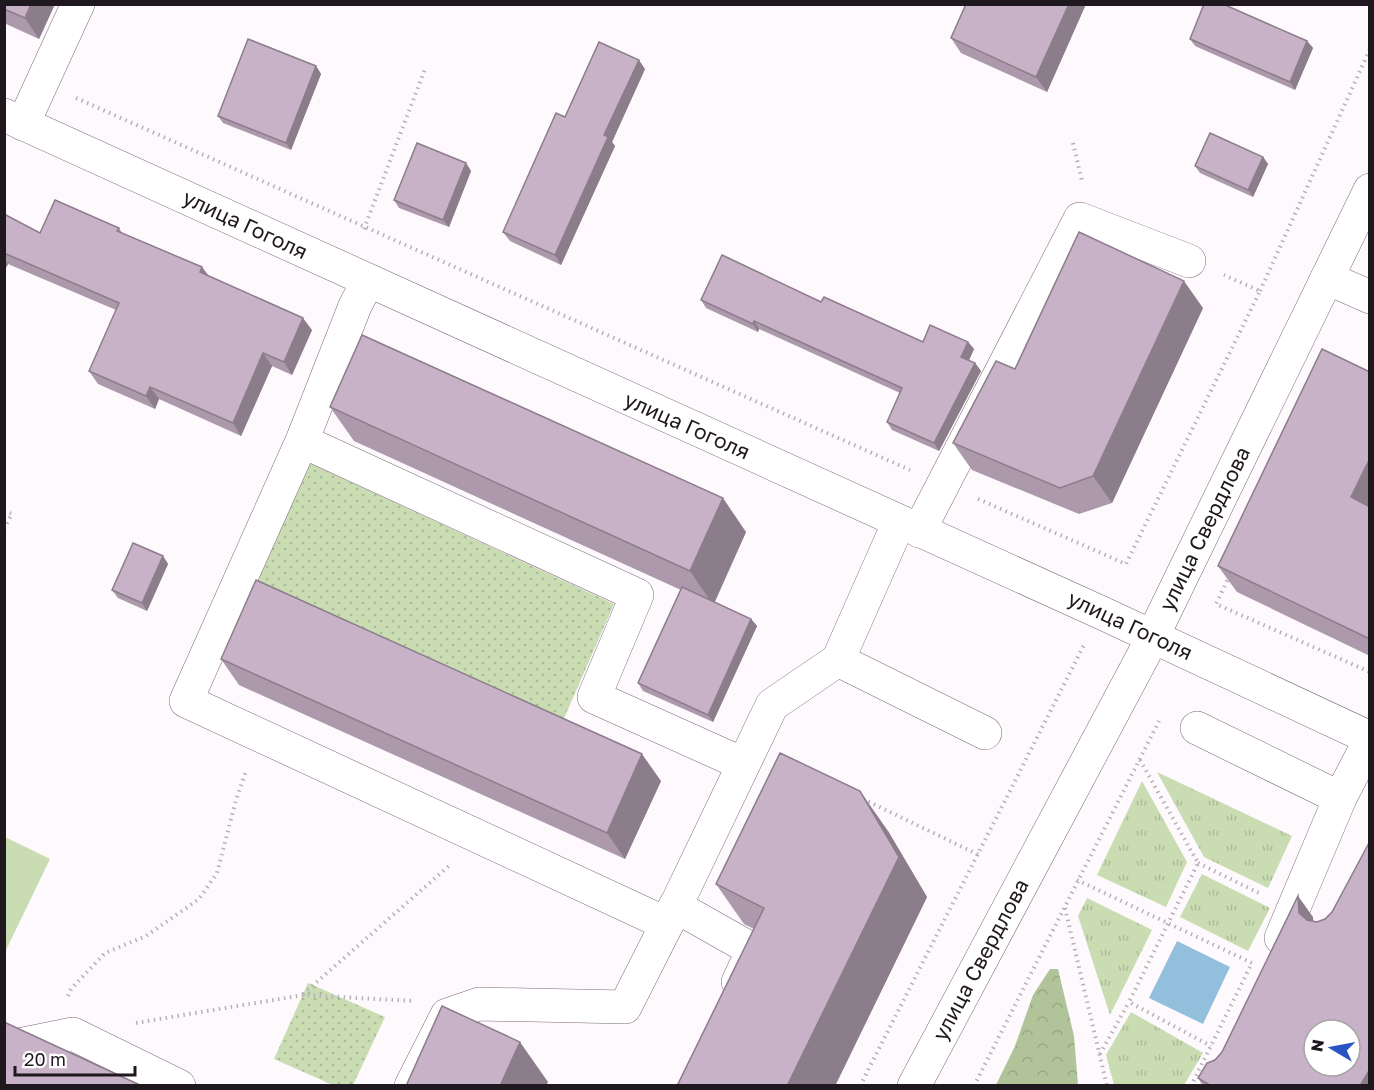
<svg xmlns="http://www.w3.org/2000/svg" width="1374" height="1090" viewBox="0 0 1374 1090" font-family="'Golos Text',sans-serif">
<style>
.grass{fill:url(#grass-tufts)}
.forest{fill:url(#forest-crowns)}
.park{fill:url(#park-dots)}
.pitch{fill:#c9dcb2}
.water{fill:#92bfdb}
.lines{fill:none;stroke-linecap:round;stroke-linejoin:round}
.minor-casing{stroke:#7e6a7d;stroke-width:34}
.major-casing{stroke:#7e6a7d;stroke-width:34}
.path{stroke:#b7b1b6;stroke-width:4;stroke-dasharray:1.5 4.5;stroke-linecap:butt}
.minor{stroke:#fff;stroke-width:33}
.major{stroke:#fff;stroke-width:33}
.wall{fill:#ac99ab}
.shaded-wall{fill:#8c7d8b}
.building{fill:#c8b2c7;stroke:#8c7d8b;stroke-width:1.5;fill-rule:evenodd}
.labels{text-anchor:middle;stroke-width:6;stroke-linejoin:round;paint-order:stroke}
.street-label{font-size:21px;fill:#20181f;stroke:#fff}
</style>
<defs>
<pattern id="grass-tufts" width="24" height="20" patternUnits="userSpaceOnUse" patternTransform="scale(1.5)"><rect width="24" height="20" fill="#c9dcb2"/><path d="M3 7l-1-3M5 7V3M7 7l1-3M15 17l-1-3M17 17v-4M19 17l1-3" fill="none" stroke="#acbc99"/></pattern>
<pattern id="forest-crowns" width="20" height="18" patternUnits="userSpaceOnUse" patternTransform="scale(1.5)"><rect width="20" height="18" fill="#b1c499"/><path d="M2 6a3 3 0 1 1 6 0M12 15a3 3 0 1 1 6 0" fill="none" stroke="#98a883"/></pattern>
<pattern id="park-dots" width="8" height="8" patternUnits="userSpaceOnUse" patternTransform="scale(1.5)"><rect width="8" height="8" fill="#c9dcb2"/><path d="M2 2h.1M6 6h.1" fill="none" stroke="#acbc99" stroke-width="1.8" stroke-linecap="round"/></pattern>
</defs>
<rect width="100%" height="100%" fill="#fdf9fd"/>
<g class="grass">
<path d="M1157,772l135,64 -24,52 -64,-31z"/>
<path d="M1142,781l45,81 -21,45 -69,-32z"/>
<path d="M1202,874l68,34 -22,43 -68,-34z"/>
<path d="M1087,898l65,32 -42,85 -32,-99z"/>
<path d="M1131,1012l72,41 -19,32h-70l-8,-30z"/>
</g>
<path class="forest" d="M1050,969h8l16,67 4,49h-82l19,-39 18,-51z"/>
<g class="park">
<path d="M301,459l313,145 -52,119 -315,-141z"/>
<path d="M308,983l77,34 -32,68h-20l-59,-26z"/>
</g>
<path class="pitch" d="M5,837l45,22 -44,91 -2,-1z"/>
<path class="water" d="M1177,941l53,26 -27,57 -54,-26z"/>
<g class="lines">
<defs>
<g id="minor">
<path d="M23,124l55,-120"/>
<path d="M1327,278l43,19"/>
<path d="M368,281l-13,25 -53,135 335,154 -43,102 149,67"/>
<path d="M302,441l-116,260 481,223 105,-219 66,-45 61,-138"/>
<path d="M919,531l161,-312 109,42"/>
<path d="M838,660l147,73"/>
<path d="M1197,728l143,70"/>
<path d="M675,906l78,44 -15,32"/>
<path d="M1281,938l59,-140 30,-58"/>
<path d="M4,1048l69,-14 106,52"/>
<path d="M411,1086l36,-71 32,-11 146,3 42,-83"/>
</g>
<g id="major">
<path d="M4,115l1098,498 268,125"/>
<path d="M914,1086l229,-430 227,-466"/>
</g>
</defs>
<use href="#minor" class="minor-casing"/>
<use href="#major" class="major-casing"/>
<g class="path">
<path d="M76,98l834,372"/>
<path d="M1073,143l9,38"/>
<path d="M364,229l61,-160"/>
<path d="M1260,291l110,-242"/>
<path d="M978,499l148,65 134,-273 -36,-16"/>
<path d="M4,511l8,3 -8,15"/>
<path d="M1230,575l-14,29 154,68"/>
<path d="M1140,760l58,103 -69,139 82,44"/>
<path d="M863,799l116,56"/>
<path d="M1198,863l61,30"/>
<path d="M1077,880l175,83 -61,123"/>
<path d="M1065,908l42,178"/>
<path d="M303,994l147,-129"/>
<path d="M68,996l3,-7 34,-36 41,-17 53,-37 18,-26 19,-73 10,-29"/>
<path d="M136,1023l167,-28 111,6"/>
<path d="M1100,1054l29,-52"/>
<path d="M860,1086l224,-441"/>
<path d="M974,1086l185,-365"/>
</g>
<use href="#minor" class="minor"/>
<use href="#major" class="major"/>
</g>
<g class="wall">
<path d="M4,4h51l-16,35 -35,-16z"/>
<path d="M966,4h120l-39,88 -86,-39 -10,-15z"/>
<path d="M1190,39l117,2 6,7 -18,42 -100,-44z"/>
<path d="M316,66l5,8 -30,76 -68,-27 -5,-7z"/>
<path d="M645,69l-33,73 3,4 -54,119 -51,-24 -7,-9 62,-115z"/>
<path d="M1263,157l5,7 -15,33 -53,-24 -5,-7z"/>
<path d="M466,163l5,8 -22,56 -50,-19 -5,-8z"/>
<path d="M4,214l36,19 79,-5 3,5 80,34 6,9 104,54 -20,45 -20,-9 -31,70 -82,-37 -4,10 -57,-25 -9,-13 27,-61 -108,-46 -4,7z"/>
<path d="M701,300l120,2 102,40h45l6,7 -5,11 6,3 6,8 -42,80 -47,-21 -5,-8 13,-29 -141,-64 -1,3 -52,-24z"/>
<path d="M1203,308l-91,195 -33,11 -107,-44 -19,-27 62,-74z"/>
<path d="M1370,372v284l-133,-64 -19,-26z"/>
<path d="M330,407l416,125 -31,70 36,17 6,7 -44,96 -70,-31 -5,-8 43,-93 -327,-149z"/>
<path d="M163,556l5,8 -21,47 -29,-13 -6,-8z"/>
<path d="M221,659l440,122 -36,78 -386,-174z"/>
<path d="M888,831l39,66 -92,189h-156l-1,-2 76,-155 -10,-5 -28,-40z"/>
<path d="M1313,917v4l57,165h-167l-5,-8 24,-26z"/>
</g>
<g class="shaded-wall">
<path d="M31,4h24l-16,35 -14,-21z"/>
<path d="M1069,4h17l-39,88 -11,-15z"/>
<path d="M1307,41l6,7 -18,42 -5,-8z"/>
<path d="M639,60l6,9 -33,73 3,4 -54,119 -6,-10 49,-120z"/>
<path d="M316,66l5,8 -30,76 -5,-7z"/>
<path d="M1263,157l5,7 -15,33 -5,-7z"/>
<path d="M466,163l5,8 -22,56 -6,-7z"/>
<path d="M4,258l4,6 -4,7z"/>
<path d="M202,267l9,12 -11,-7z"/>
<path d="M1184,281l19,27 -91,195 -19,-27z"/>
<path d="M303,318l9,12 -20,45 -8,-13z"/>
<path d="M754,321l5,8 -1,3 -5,-8z"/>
<path d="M968,342l6,7 -7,16 -6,-8z"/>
<path d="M263,353l9,13 -31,70 -8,-13z"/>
<path d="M975,363l6,8 -42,80 -5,-8z"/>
<path d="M150,387l9,12 -4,10 -9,-13z"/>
<path d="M1370,458v65l-19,-26z"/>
<path d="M723,498l23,34 -33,73 -23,-34z"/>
<path d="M163,556l5,8 -21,47 -5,-8z"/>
<path d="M751,619l6,7 -44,96 -5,-7z"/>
<path d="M642,754l19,27 -36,78 -18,-26z"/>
<path d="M860,791l28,40 39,66 -92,189h-48z"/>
<path d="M1298,896l15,21 1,16 -15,-20z"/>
<path d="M520,1042l28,40 -2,4h-46z"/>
<path d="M1370,1069v17h-10z"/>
</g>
<g class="building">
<path d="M4,4h27l-6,14 -21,-9z"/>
<path d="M966,4h103l-33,73 -85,-39z"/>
<path d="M1204,4h19l84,37 -17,41 -100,-43z"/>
<path d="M248,39l68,27 -30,77 -68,-27z"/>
<path d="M599,42l40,18 -35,75 4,2 -53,118 -52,-23 53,-119 9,4z"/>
<path d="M1210,133l53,24 -15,33 -53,-24z"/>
<path d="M417,143l49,20 -23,57 -49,-20z"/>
<path d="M55,200l64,28 -2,3 85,36 -2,5 103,46 -19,44 -21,-9 -30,70 -83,-36 -4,9 -57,-25 30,-68 -115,-50v-39l36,19z"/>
<path d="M1079,232l105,49 -91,195 -33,12 -107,-45 43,-82 19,8z"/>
<path d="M722,255l99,47 3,-5 99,45 7,-17 38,17 -7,15 14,6 -41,80 -47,-21 15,-34 -148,-67 -1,3 -52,-24z"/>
<path d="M362,335l361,163 -33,73 -360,-164z"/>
<path d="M1322,349l48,23v86l-19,39 19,10v132l-152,-73z"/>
<path d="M133,543l30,13 -21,47 -30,-13z"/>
<path d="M256,580l386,174 -35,79 -386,-174z"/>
<path d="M682,587l69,32 -43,96 -70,-32z"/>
<path d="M780,753l80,38 39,66 -112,229h-105l-4,-2 86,-176 -48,-24z"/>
<path d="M1370,841v228l-10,17h-149l-13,-8 9,-15 8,-3 7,-8 76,-156 1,17 8,7 10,2 8,-3 7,-7zM1314,1030h36v36h-36z"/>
<path d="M442,1006l78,36 -20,44h-94z"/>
<path d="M4,1022l138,64h-138z"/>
</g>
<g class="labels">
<g class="street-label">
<text transform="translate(245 225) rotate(25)" y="7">улица Гоголя</text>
<text transform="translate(687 426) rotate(24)" y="7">улица Гоголя</text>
<text transform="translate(1205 529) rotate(-64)" y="7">улица Свердлова</text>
<text transform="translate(1130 626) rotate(25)" y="7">улица Гоголя</text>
<text transform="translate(981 960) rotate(-62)" y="7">улица Свердлова</text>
</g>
</g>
<rect width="1374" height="1090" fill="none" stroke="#20181f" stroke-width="12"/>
<g transform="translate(1332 1048) rotate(280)"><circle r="28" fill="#ffffff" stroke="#a6a3a5" stroke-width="1.5"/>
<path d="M0-4.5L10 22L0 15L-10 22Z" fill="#2953c2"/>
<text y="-9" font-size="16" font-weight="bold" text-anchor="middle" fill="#20181f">N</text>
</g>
<path d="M15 1066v9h120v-9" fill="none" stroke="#20181f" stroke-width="3"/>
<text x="24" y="1066" font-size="18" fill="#20181f" stroke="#ffffff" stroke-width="4.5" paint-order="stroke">20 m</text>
</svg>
